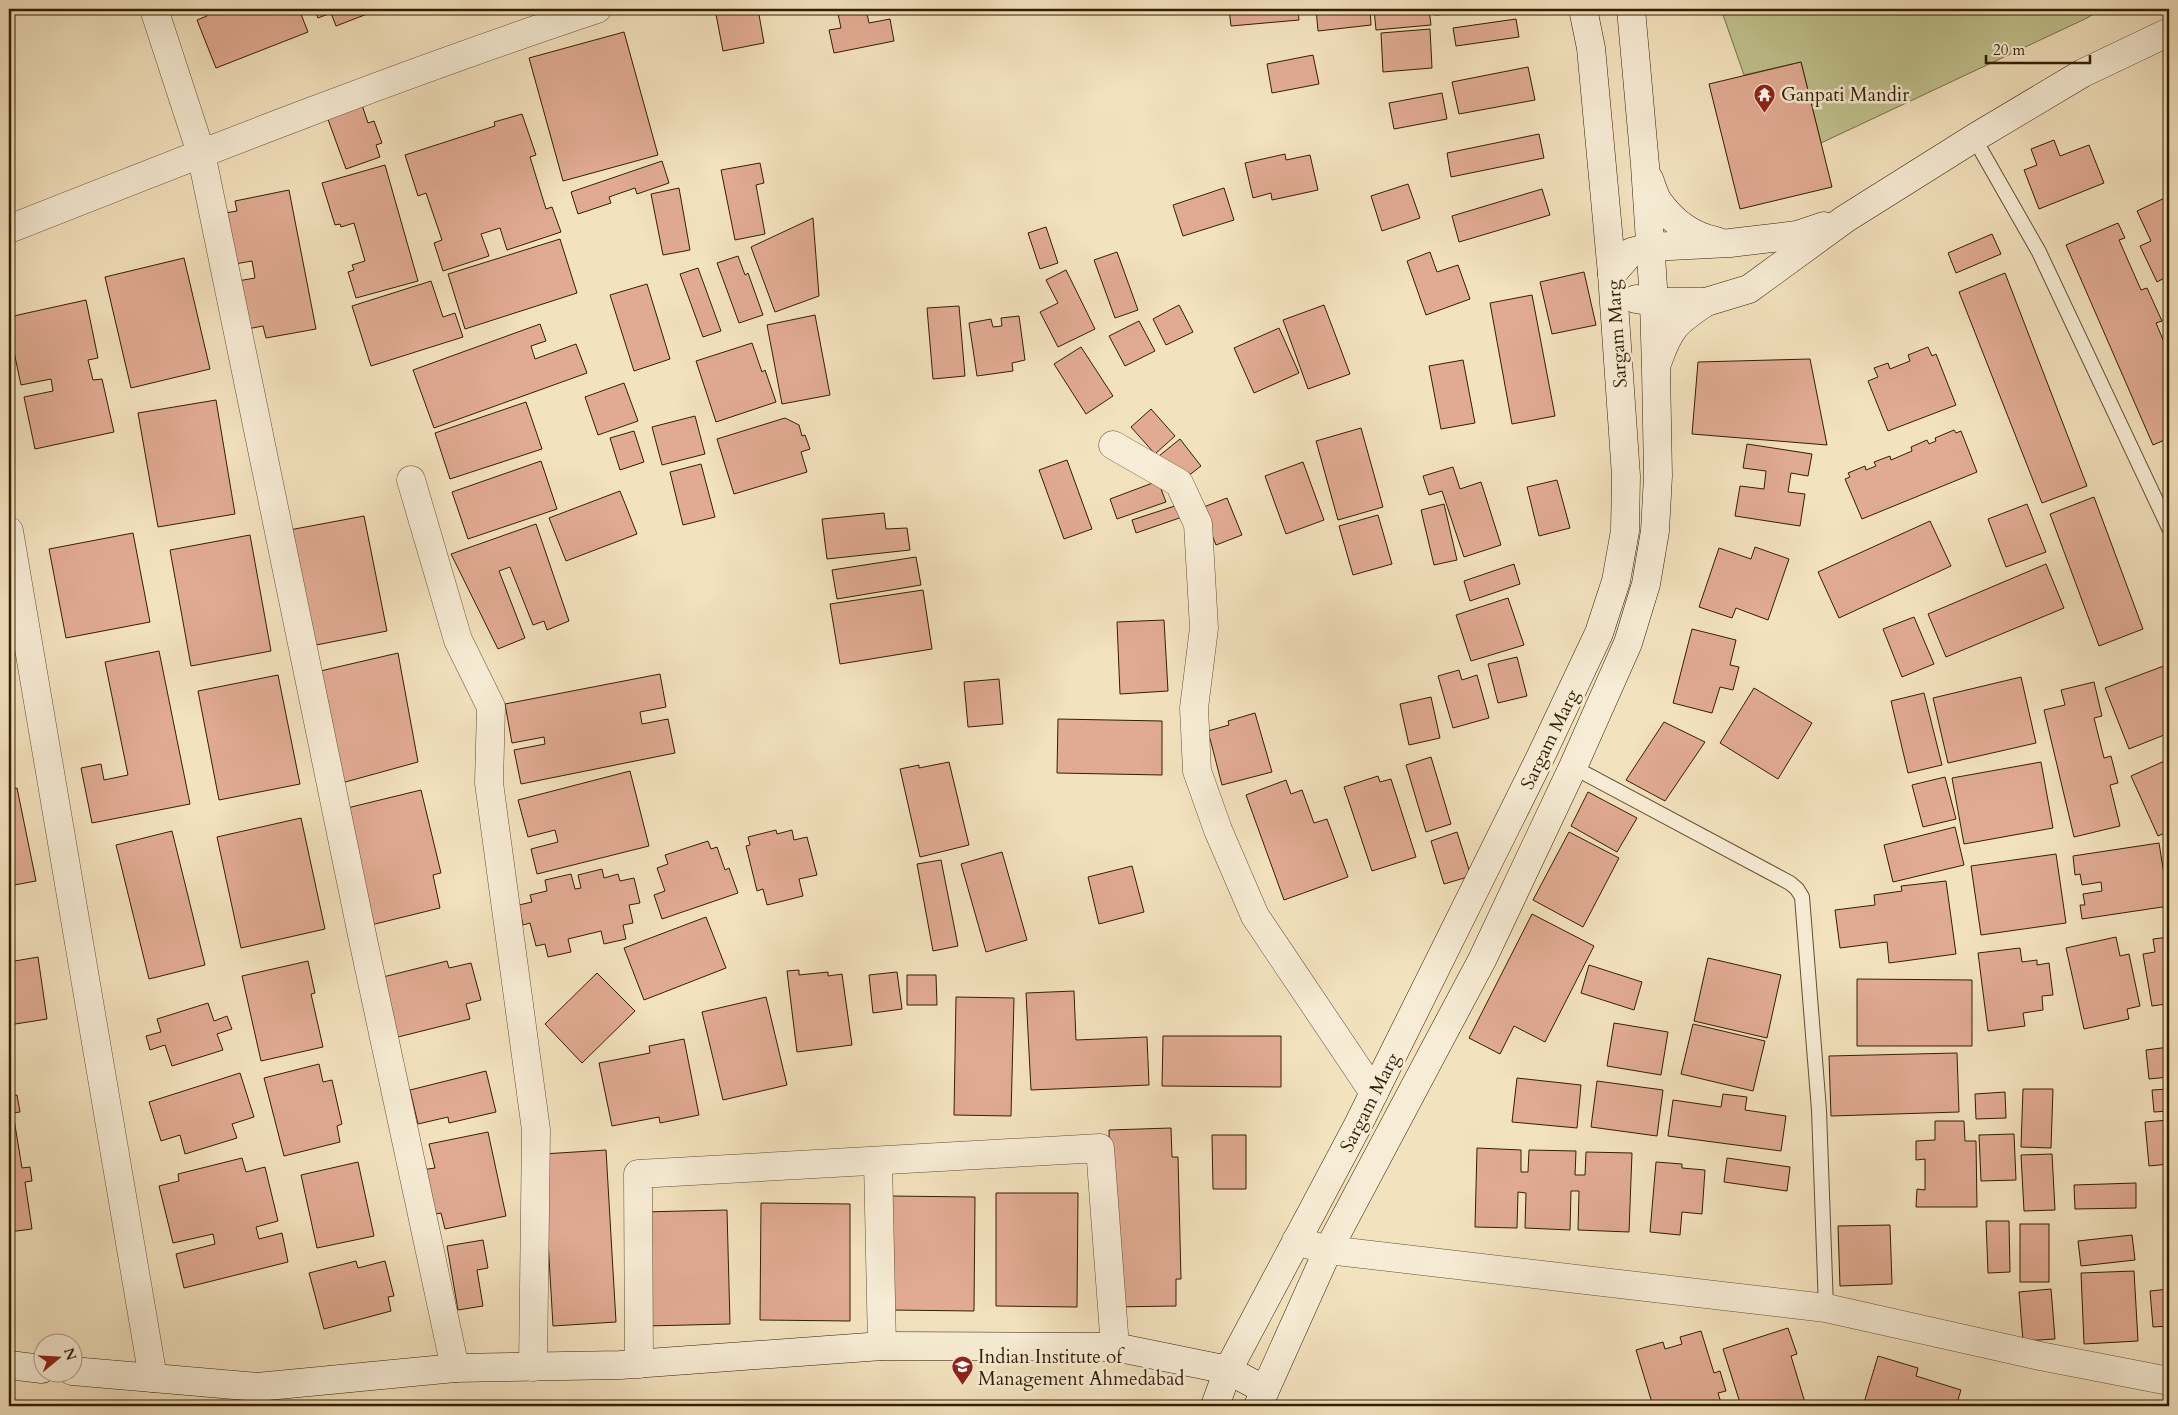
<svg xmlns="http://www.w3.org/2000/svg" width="2178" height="1415" viewBox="0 0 2178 1415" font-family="Cardo,serif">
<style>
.green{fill:#c0c28e;stroke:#7a7048}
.building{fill:#e1ab93;stroke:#341e02}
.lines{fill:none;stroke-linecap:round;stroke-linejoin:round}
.lane-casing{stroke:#644f31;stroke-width:16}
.street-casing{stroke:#644f31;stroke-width:29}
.secondary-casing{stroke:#341e02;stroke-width:29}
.lane{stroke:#f7ecd5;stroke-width:14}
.street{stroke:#f7ecd5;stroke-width:28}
.secondary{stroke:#f7ecd5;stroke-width:28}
.labels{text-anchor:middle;stroke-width:5;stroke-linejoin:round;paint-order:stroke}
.poi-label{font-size:19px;fill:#341e02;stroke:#f7ecd5;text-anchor:start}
.street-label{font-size:19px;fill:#341e02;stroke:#f7ecd5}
</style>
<rect width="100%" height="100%" fill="#f3e2be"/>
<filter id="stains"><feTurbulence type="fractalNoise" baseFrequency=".004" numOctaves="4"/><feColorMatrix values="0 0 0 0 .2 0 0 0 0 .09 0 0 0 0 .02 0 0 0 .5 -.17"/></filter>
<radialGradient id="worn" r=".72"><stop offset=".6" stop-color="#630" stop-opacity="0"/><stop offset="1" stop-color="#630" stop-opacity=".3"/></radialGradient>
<path class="green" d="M1721,9h381l-15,9 -266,125 -20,-81 -57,13z"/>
<g class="building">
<path d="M204,9h95l9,23 -92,36 -19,-48 10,-4z"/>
<path d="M314,9h50l3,5 -31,12 -5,-13 -13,5z"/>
<path d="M715,9h30v2l13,-2 6,34 -41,8z"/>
<path d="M837,9h29l3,14 21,-4 4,22 -60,12 -5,-23 12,-2z"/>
<path d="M1229,9h69l1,11 -68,6z"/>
<path d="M1316,9h54l1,16 -53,6z"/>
<path d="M1374,9h55l2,16 -55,5z"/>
<path d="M1435,9h56l1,2 -57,4z"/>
<path d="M1501,9h52l-51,4z"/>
<path d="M1516,19l3,18 -63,9 -3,-18z"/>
<path d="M1430,29l2,39 -49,4 -2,-39z"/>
<path d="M624,32l34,123 -95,26 -34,-123z"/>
<path d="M1313,55l6,29 -47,9 -5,-29z"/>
<path d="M1801,62l31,125 -92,22 -31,-125z"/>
<path d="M1528,67l7,33 -76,14 -7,-32z"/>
<path d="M1442,93l5,26 -53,10 -5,-26z"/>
<path d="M361,102l7,21 6,-2 8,22 -6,2 4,12 -34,12 -20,-55z"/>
<path d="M522,114l14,41 -6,2 16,52 6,-2 9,25 -54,18 -7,-22 -19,6 8,22 -46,15 -9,-28 8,-3 -16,-47 -8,3 -13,-41 90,-29 -1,-4z"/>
<path d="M1539,134l5,24 -93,19 -4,-24z"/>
<path d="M2054,140l6,16 29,-11 15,38 -65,26 -15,-39 13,-5 -6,-16z"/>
<path d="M1285,154l1,6 24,-5 8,35 -46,10 -1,-7 -18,5 -8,-35z"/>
<path d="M662,161l7,22 -32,11 -2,-6 -26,9 2,6 -33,11 -7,-22z"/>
<path d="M760,163l4,20 -8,2 9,49 -30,6 -14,-70z"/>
<path d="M385,165l33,116 -62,17 -8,-26 6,-2 -2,-5 13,-4 -11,-38 -13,4 -1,-3 -5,1 -13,-42z"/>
<path d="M1408,184l12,34 -38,13 -11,-35z"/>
<path d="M679,188l11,62 -27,5 -12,-61z"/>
<path d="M1224,188l10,32 -51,16 -10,-31z"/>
<path d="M1542,189l8,26 -91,27 -7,-26z"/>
<path d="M289,190l27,139 -50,9 -3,-12 -21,4 -10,-48 23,-4 -3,-17 -23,4 -10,-51 18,-3 -2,-10z"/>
<path d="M2169,196v82l-1,-2 -11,6 -17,-36 11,-5 -14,-30z"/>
<path d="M813,218l6,78 -44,16 -24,-65z"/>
<path d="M2118,223l7,15 -6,2 22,50 6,-2 15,33 -6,2 13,31v84l-16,7 -87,-200z"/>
<path d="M1046,227l12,36 -18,6 -12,-36z"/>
<path d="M1992,234l9,20 -45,19 -8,-20z"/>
<path d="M560,239l17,54 -112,36 -17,-55z"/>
<path d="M1117,252l21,58 -23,8 -21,-58z"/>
<path d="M1430,252l7,20 21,-7 12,34 -44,16 -19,-54z"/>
<path d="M738,256l7,19 3,-2 15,42 -24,8 -22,-60z"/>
<path d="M184,258l26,111 -79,19 -26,-111z"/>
<path d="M698,268l23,63 -18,6 -23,-63z"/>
<path d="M1066,270l29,59 -37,18 -18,-35 18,-9 -12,-23z"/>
<path d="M1584,272l12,53 -44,9 -12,-52z"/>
<path d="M2005,273l82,213 -45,17 -83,-211z"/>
<path d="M431,281l12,36 12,-4 8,24 -92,29 -19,-60z"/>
<path d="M647,284l23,75 -36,12 -24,-76z"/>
<path d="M1532,295l23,121 -43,8 -22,-121z"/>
<path d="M86,300l12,58 -10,2 5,20 9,-1 12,53 -79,17 -11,-52 29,-6 -2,-12 -30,6 -12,-57v-11z"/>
<path d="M1179,305l14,27 -27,13 -13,-26z"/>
<path d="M1324,305l26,69 -42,15 -25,-69z"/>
<path d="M959,306l6,70 -32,3 -6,-71z"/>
<path d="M815,315l15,80 -48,9 -15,-79z"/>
<path d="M1019,316l6,44 -13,3 1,8 -36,5 -8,-53 22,-4 2,8 9,-1 -1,-8z"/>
<path d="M1139,321l16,30 -30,15 -16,-30z"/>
<path d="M540,324l6,17 -15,5 4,13 41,-15 11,29 -153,55 -21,-58z"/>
<path d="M1279,328l20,45 -45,20 -20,-45z"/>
<path d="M752,343l10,29 3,-2 11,32 -60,20 -20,-61z"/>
<path d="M1081,347l32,49 -27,18 -32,-50z"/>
<path d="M1928,347l4,9 4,-2 20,51 -68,26 -20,-50 10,-4 -4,-9 14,-5 2,6 20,-8 -2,-6z"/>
<path d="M1810,359l17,86 -135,-11 6,-72z"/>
<path d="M1463,360l12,63 -34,6 -12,-63z"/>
<path d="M624,383l14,38 -40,14 -13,-38z"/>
<path d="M216,400l19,114 -77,13 -20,-114z"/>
<path d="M526,402l16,47 -92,30 -15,-46z"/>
<path d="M1151,409l24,27 -20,18 -24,-27z"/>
<path d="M695,416l10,38 -43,11 -10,-38z"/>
<path d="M785,418l14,7 3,11 3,-1 5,14 -9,3 6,20 -73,22 -17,-55z"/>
<path d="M1361,428l22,79 -45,13 -22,-79z"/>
<path d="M1954,430l2,3 5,-2 16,41 -115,47 -17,-40 5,-2 -2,-4 17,-7 1,4 10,-4 -2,-4 16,-6 1,4 21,-9 -1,-4 16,-7 2,4 7,-3 -1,-3z"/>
<path d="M634,431l10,31 -24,8 -10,-32z"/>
<path d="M1180,439l21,27 -22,17 -20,-27z"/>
<path d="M1747,444l65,10 -4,22 -17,-3 -3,19 17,2 -5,32 -65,-10 5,-30 24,3 2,-18 -23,-3z"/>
<path d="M1067,460l25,69 -28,10 -25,-69z"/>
<path d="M541,461l16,48 -89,30 -16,-47z"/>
<path d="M1303,462l21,58 -38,14 -21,-58z"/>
<path d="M701,464l14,53 -32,8 -13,-53z"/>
<path d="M1453,467l7,22 21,-7 20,63 -37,12 -22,-66 -13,4 -6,-19z"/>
<path d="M1557,480l13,48 -31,8 -12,-49z"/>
<path d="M1158,481l8,21 -49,17 -7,-20z"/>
<path d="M620,491l17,43 -71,27 -17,-43z"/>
<path d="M2094,497l49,132 -44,17 -49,-132z"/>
<path d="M1227,498l15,37 -26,10 -15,-37z"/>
<path d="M1184,503l4,12 -52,18 -4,-13z"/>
<path d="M1444,504l13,56 -23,5 -13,-55z"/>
<path d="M2027,504l19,48 -40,15 -18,-48z"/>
<path d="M884,513l2,16 21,-1 3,22 -83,9 -5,-40z"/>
<path d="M1378,515l14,49 -39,11 -14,-49z"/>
<path d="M364,516l23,115 -81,16 -22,-116z"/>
<path d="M1930,521l21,45 -112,52 -21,-46z"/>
<path d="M536,524l33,97 -22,9 -3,-9 -11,4 -23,-58 -11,4 26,67 -27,11 -47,-95z"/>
<path d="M133,533l17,89 -84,16 -17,-89z"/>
<path d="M250,535l21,116 -80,15 -21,-116z"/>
<path d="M1755,547l34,12 -21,61 -32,-12 -4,10 -33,-11 20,-59 32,11z"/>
<path d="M916,557l5,28 -84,14 -5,-29z"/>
<path d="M1514,564l6,20 -50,17 -6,-20z"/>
<path d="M2046,564l18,44 -118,49 -18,-43z"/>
<path d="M923,590l9,59 -92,15 -10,-60z"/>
<path d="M1508,598l16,47 -53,16 -15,-46z"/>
<path d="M1914,617l20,47 -32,13 -19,-48z"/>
<path d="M1164,620l4,71 -48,3 -3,-72z"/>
<path d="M1692,629l44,11 -6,25 9,2 -6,23 -13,-3 -8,26 -39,-10z"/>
<path d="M159,651l31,153 -98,19 -11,-55 20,-4 3,16 24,-5 -23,-113z"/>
<path d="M398,653l20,109 -80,22 -22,-112z"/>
<path d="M1517,657l10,39 -29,7 -10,-39z"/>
<path d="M2169,664v69l-40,16 -24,-61z"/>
<path d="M1459,670l3,10 15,-5 12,43 -36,10 -15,-52z"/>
<path d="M660,674l6,33 -26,5 2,12 26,-5 7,34 -154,31 -7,-34 31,-6 -1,-7 -32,6 -7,-39z"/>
<path d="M278,675l22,109 -81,16 -21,-109z"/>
<path d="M2021,677l15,66 -88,20 -15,-65z"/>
<path d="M999,679l4,45 -35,3 -4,-45z"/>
<path d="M2094,682l8,34 -8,2 10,40 7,-2 7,27 -8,2 10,41 -46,11 -30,-127 21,-5 -4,-15z"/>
<path d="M1754,688l58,35 -34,56 -58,-36z"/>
<path d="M1924,693l18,72 -34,8 -17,-72z"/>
<path d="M1431,697l9,41 -31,7 -9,-41z"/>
<path d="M1255,713l17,59 -50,13 -14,-54 21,-6 -1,-4z"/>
<path d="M1058,719l104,2v54l-105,-2z"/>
<path d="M1664,722l41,20 -40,59 -39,-21z"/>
<path d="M1431,757l20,67 -25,8 -20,-67z"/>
<path d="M2169,759v72l-11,5 -27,-60z"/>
<path d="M949,762l20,83 -49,12 -20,-88 19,-4v3z"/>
<path d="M2041,762l12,66 -89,16 -12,-66z"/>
<path d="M630,771l19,75 -112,28 -6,-25 27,-7 -3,-12 -27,7 -10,-37z"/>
<path d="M1378,776l2,6 11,-3 25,78 -44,14 -28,-84z"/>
<path d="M1945,777l11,42 -33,8 -11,-42z"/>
<path d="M1286,780l5,14 11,-4 12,33 13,-4 21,58 -64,23 -38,-105z"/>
<path d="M17,788l19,93 -27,5v-97z"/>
<path d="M421,790l20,83 -8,2 7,33 -69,17 -28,-116z"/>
<path d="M1588,792l49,26 -20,34 -46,-26z"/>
<path d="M301,818l24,111 -84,19 -24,-111z"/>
<path d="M1955,827l9,38 -71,17 -9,-37z"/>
<path d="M776,830l1,4 15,-4 2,10 13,-3 10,38 -18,4 4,17 -36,9 -4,-16 -6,2 -11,-45 4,-1 -2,-8z"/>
<path d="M172,831l33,134 -56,14 -33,-134z"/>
<path d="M1457,832l14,44 -27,8 -13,-43z"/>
<path d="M1569,832l50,26 -36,69 -50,-27z"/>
<path d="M708,841l3,8 6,-2 8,23 4,-2 9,25 -76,26 -8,-24 11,-4 -8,-23 11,-4 -3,-9z"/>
<path d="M2159,843l10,63 -87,13 -2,-14h5l-2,-11 19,-3 -1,-9 -19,3 -2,-11 -5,1 -2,-19z"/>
<path d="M1002,852l25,88 -41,12 -25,-88z"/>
<path d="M2056,854l10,69 -85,12 -10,-69z"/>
<path d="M941,860l17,86 -25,5 -16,-87z"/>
<path d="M1132,866l12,46 -45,12 -11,-47z"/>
<path d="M602,869l2,9 14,-4 2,7 14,-3 6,25 -11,2 4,18 -10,2 3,14 -22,5 -3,-13 -33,8 3,13 -23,5 -3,-13 -9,2 -6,-23 -7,2 -4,-20 13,-3 -2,-7 17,-4 -2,-11 26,-6 4,15 6,-1 -3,-13z"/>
<path d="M1946,881l10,73 -67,9 -2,-21 -47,6 -5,-38 40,-5 -1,-10 28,-4 -1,-5z"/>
<path d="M1532,914l62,32 -49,96 -31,-16 -14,28 -31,-16z"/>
<path d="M706,917l20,51 -82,32 -20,-52z"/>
<path d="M2116,937l4,19 9,-2 11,52 -13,3 2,10 -45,10 -18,-81z"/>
<path d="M2169,937v82l-3,-15 -14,2 -9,-52 12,-2 -2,-13z"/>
<path d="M2020,948l2,14 15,-2v5l12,-2 4,32 -11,1 1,14 -20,3 2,13 -37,5 -10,-78z"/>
<path d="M38,957l9,62 -38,6v-63z"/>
<path d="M1708,958l73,17 -14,63 -73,-17z"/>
<path d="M308,961l7,32 -4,1 12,53 -62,14 -19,-85z"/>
<path d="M447,961l2,7 22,-5 10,37 -15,4 4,15 -76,19 -15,-60z"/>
<path d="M1589,965l53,17 -8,28 -53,-17z"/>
<path d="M799,970v5l29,-3v4l14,-2 10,71 -55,7 -10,-81z"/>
<path d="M897,972l5,37 -29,4 -4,-38z"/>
<path d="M597,973l38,38 -53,52 -37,-39z"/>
<path d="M907,975h29l1,30h-30z"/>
<path d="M1857,979l115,1v66h-115z"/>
<path d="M1074,991l2,49 71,-3 2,48 -118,5 -5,-97z"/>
<path d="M766,997l21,88 -64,15 -21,-88z"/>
<path d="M956,997l58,1 -3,118 -57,-1z"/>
<path d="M208,1003l6,18 13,-5 5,13 -15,5 6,16 -51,16 -7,-21 -15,5 -4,-14 15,-4 -4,-13z"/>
<path d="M1614,1023l54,9 -7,43 -54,-9z"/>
<path d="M1693,1024l72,17 -12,50 -72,-17z"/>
<path d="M1163,1036h118v51l-119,-1z"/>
<path d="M684,1039l15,76 -39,8 -1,-6 -47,9 -13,-63 51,-10 -1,-7z"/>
<path d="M2169,1047v30l-20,2 -3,-29z"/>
<path d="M1957,1053l2,59 -128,4 -2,-60z"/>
<path d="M319,1064l4,18 9,-2 10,44 -5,2 3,16 -56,14 -20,-78z"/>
<path d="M486,1071l10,41 -47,11 -1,-6 -30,7 -8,-34z"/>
<path d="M240,1073l14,44 -22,7 5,14 -52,16 -5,-19 -19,6 -12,-39z"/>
<path d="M1517,1078l64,7 -4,43 -65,-6z"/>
<path d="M1597,1081l66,9 -6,46 -66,-9z"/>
<path d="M9,1088l1,8 7,-1 3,17 -7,1 9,55 8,-1 2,14 -7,1 7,47 -23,3z"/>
<path d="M2023,1089h30l-2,59 -30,-1z"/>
<path d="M2169,1089v22l-15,1 -2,-22z"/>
<path d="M2005,1092l1,26 -30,1 -1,-25z"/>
<path d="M1723,1094l24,3 -2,13 41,6 -5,35 -113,-15 5,-36 48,7z"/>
<path d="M2169,1120v44l-20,2 -4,-44z"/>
<path d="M1935,1121h29l1,20h11l1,66h-61l1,-18 8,1v-31l-9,1v-19l19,-1z"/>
<path d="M1171,1128l1,29h6l3,122h-5v27l-63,1 -4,-177z"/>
<path d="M488,1132l18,84 -61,13 -4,-16 -10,2 -10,-45 14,-2 -6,-24z"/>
<path d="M2014,1134l2,46 -35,1 -2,-46z"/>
<path d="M1212,1135h34v54h-33z"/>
<path d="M1477,1148l44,2v22h7l1,-22 47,1 -1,24h10l1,-23 46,1 -3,79 -51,-2 1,-39h-8l-1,39 -45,-2 1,-35 -8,-1 -1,36 -42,-1z"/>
<path d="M606,1150l10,172 -63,4 -10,-172z"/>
<path d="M2052,1154l3,56 -31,1 -3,-56z"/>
<path d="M242,1158l4,14 19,-5 13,54 -22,6 3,12 23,-6 6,29 -104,26 -8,-34 39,-10 -2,-10 -40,9 -14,-57 20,-5 -1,-7z"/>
<path d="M1727,1158l63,9 -3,24 -63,-9z"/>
<path d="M358,1162l16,74 -57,12 -16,-73z"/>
<path d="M1656,1162l26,2v4l23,2 -3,44 -20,-2 -2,23 -30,-3z"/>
<path d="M2136,1183v25l-61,1 -1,-24z"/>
<path d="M996,1193h82l-1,114 -81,-1z"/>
<path d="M891,1196l84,1 -1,114 -84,-1z"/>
<path d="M761,1203l89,1v117l-90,-1z"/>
<path d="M727,1210l3,114 -84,2 -4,-114z"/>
<path d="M1986,1221h23l1,51 -22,1z"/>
<rect x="2020" y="1224" width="29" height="58"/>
<path d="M1890,1225l2,59 -52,2 -2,-60z"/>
<path d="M2132,1235l3,25 -54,6 -3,-25z"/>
<path d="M483,1240l5,28 -11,2 6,36 -25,4 -11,-64z"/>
<path d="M356,1261l2,7 27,-7 9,35 -6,1 3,14 -67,18 -15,-56z"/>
<path d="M2134,1271l4,70 -54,3 -3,-71z"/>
<path d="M2051,1289l4,50 -32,2 -4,-49z"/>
<path d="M2169,1289v37l-16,1 -3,-36z"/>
<path d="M1788,1328l9,26 -6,2 15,50h-65l-18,-57z"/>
<path d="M1701,1331l13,42 6,-2 6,20 -8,2 4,13h-69l-17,-56 27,-8 2,7 17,-5 -2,-7z"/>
<path d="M1878,1356l40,12 -2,8 45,14 -5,16h-93z"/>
</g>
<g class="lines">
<defs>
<g id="lane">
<path d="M1974,138l65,114 130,276"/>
<path d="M1573,767l217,116 7,6 5,8 17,213 7,198"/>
</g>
<g id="street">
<path d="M154,9l47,144 161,782 93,433"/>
<path d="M9,229c195,-77 390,-154 588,-220"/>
<path d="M1113,445l66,38 19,41 6,104 -10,80 3,63 21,59 37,86 119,177"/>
<path d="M411,480l47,160 33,67 -2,76 47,347 -3,237"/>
<path d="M9,531l144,847"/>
<path d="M878,1161l4,185"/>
<path d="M1296,1241l32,9 498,58 214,48 129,25"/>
<path d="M639,1364l-1,-190 462,-26 15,199"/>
</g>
<g id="secondary">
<path d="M1649,179c3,7 5,16 9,22 14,20 34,35 58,40"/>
<path d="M1612,274l19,-22 19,-5 80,-4 67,-8 27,-9"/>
<path d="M1636,299l18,3h52l43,-13 96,-70 129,-81 109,-65 86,-41"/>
<path d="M1658,361c12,-34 18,-39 48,-59"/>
<path d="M9,1365l33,4"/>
<path d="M72,1371l185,16 198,-19 165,-3 262,-19 233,1 113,23 37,20"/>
<path d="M1215,1406l13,-36 130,-245 182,-367 59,-125 17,-52 9,-50 1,-55 -14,-202 -21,-226 -8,-39"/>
<path d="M1258,1406l70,-156 154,-290 91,-193 55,-124 18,-59 9,-53 3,-55 -2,-107 -2,-67 -9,-137 -14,-156"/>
</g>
</defs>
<use href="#lane" class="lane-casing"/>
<use href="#street" class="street-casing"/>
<use href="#secondary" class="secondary-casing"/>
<use href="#lane" class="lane"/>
<use href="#street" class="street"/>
<use href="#secondary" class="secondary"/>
</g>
<defs>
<symbol id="temple-pin" viewBox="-11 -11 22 30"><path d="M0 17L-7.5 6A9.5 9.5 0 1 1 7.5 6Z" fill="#8f2418" stroke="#f7ecd5"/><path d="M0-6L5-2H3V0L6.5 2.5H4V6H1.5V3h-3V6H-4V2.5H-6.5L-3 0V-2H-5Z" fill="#fff"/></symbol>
<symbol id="university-pin" viewBox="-11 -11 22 30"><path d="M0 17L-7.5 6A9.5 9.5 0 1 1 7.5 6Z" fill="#8f2418" stroke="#f7ecd5"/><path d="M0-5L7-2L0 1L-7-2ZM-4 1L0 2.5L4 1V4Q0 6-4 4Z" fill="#fff"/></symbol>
</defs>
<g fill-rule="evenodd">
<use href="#temple-pin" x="1752" y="82" width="25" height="34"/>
<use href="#university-pin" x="950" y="1354" width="25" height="34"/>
</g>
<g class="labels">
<g class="poi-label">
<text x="1781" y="101">Ganpati Mandir</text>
<text x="978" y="1363">Indian Institute of<tspan x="978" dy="22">Management Ahmedabad</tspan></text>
</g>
<g class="street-label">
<text transform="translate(1616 334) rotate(-94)" y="7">Sargam Marg</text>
<text transform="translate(1549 739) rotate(-64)" y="7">Sargam Marg</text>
<text transform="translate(1369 1102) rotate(-63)" y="7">Sargam Marg</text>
</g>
</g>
<rect width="2178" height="1415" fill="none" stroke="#f3e2be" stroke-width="30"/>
<rect x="10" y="10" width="2158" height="1395" fill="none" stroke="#341e02" stroke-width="2.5"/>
<rect x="15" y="15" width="2148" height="1385" fill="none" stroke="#341e02"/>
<g transform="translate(58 1358) rotate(72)"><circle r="24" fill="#f7ecd5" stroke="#a99a81"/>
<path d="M0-4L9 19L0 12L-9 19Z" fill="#8f2418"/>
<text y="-8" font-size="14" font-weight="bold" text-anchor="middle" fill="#341e02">N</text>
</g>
<path d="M1986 55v8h104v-8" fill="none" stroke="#341e02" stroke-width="2.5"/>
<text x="1993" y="55" font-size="15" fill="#341e02" stroke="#f7ecd5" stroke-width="4" paint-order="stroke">20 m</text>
<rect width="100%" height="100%" filter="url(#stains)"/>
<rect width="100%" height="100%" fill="url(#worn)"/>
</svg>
